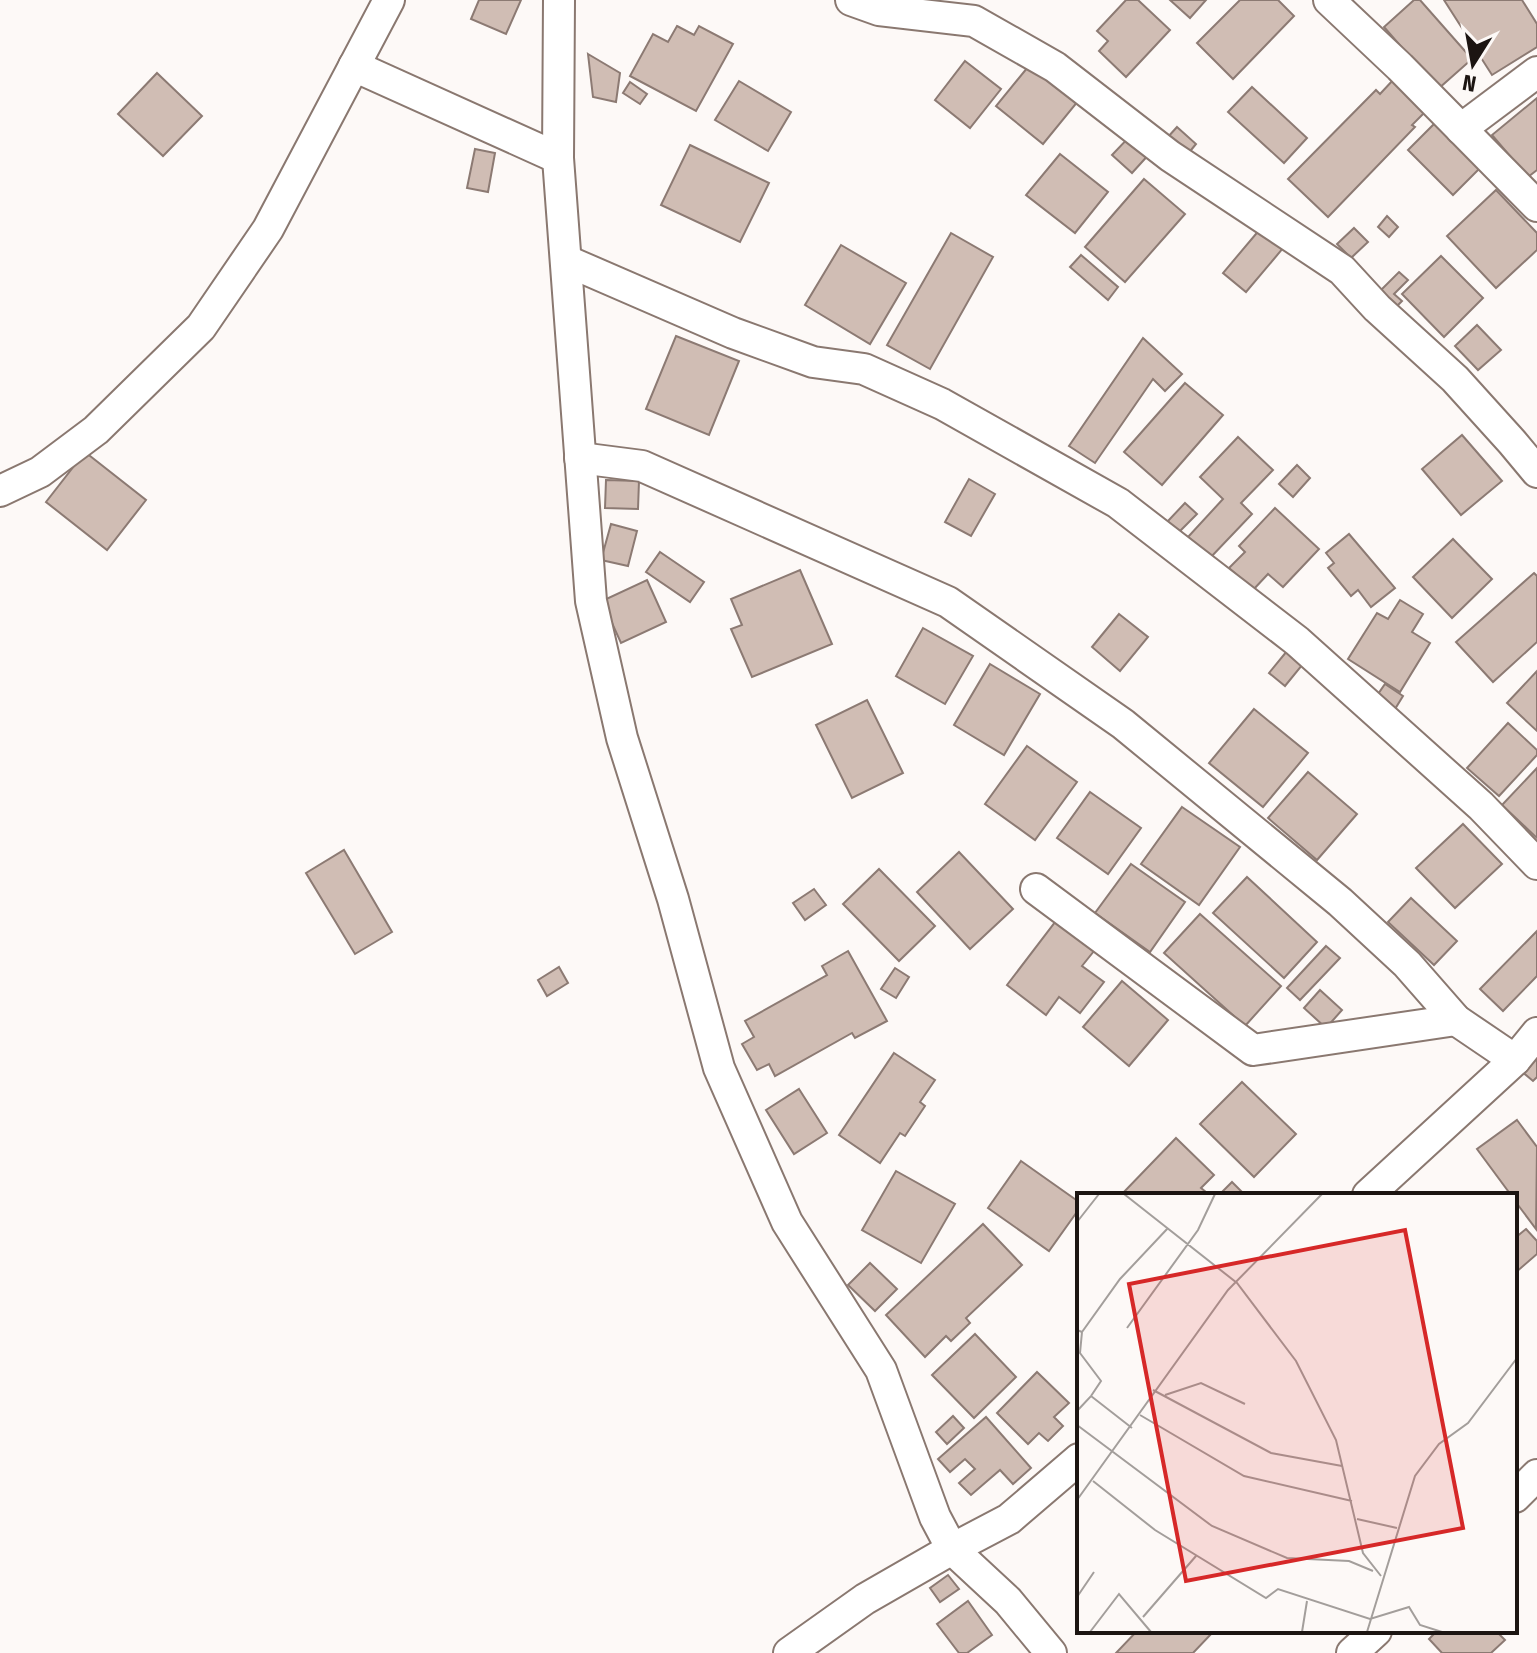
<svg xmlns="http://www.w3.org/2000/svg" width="1537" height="1653" viewBox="0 0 1537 1653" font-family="'Fira Sans Condensed',sans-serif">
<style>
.building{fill:#d0bdb4;stroke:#8c7a73;stroke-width:2}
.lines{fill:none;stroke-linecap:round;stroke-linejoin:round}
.minor-casing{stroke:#8a7870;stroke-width:34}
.minor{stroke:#fff;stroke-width:30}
.inset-road{fill:none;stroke:#a39e9b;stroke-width:2}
.view{fill:#d62828;fill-opacity:0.15;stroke:#d62828;stroke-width:4}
.inset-edge{fill:none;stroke:#1c1512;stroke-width:4}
</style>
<rect width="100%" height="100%" fill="#fdf9f7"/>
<g class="building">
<path d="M479,0h42l-15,34 -35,-15z"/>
<path d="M1126,0h12l32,30 -44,47 -27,-26 9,-10 -11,-10z"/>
<path d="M1170,0h36l-16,18z"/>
<path d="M1240,0h38l16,16 -61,63 -36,-36z"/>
<path d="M1414,0h6l52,59 -34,30 -54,-62z"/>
<path d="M1444,0h78l15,24v23l-45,28z"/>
<path d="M677,26l17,9 5,-9 34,18 -37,67 -66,-35 23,-42 15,8z"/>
<path d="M588,54l32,19 -4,29 -23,-5z"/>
<path d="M965,61l36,28 -31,39 -35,-28z"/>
<path d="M1032,62l47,38 -36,44 -47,-38z"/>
<path d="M157,73l45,43 -39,40 -45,-42z"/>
<path d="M1394,79l33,31 -15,15 3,2 -87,90 -40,-38 88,-89 4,4z"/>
<path d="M739,81l52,31 -23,39 -53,-31z"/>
<path d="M630,82l17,12 -7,10 -17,-11z"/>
<path d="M1252,87l55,51 -23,25 -56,-51z"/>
<path d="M1537,98v72l-9,7 -36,-42z"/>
<path d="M1436,122l45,45 -28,28 -45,-45z"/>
<path d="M1177,127l19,17 -9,11 -20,-17z"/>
<path d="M1131,135l20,17 -19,21 -20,-18z"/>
<path d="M690,145l79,38 -29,59 -79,-37z"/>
<path d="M475,149l20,4 -7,39 -21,-4z"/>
<path d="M1060,154l48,38 -33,41 -49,-38z"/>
<path d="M1144,179l41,35 -60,68 -40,-35z"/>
<path d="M1496,190l41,43v17l-41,38 -49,-52z"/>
<path d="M1387,216l11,11 -9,10 -11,-10z"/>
<path d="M1261,228l23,19 -38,45 -23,-19z"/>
<path d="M1354,228l14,14 -17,16 -14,-14z"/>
<path d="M951,233l42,24 -63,112 -43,-24z"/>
<path d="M841,245l65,38 -36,61 -65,-39z"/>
<path d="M1081,255l37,32 -10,13 -38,-33z"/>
<path d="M1441,256l42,42 -39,39 -42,-43z"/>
<path d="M1399,272l9,8 -14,14 8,7 -6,6 -16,-16z"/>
<path d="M1477,325l24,25 -23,20 -23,-24z"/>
<path d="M676,336l63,25 -30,74 -63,-26z"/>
<path d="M1143,338l39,36 -17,17 -12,-12 -58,84 -26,-17z"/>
<path d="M1185,383l38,32 -61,70 -38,-33z"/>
<path d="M1462,435l40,46 -41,34 -39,-46z"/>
<path d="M1238,437l35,33 -32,33 11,11 -42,44 -22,-21 35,-38 -23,-22z"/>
<path d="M85,452l61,48 -39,50 -61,-48z"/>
<path d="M1297,465l13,13 -17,19 -14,-13z"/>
<path d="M969,479l26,15 -24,42 -26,-14z"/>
<path d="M606,480l33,1 -1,28 -33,-1z"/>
<path d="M1185,503l12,11 -19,19 -11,-11z"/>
<path d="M1275,508l44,41 -36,38 -15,-13 -15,16 -24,-22 16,-16 -6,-6z"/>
<path d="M611,524l26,7 -9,35 -27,-6z"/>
<path d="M1349,534l46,54 -24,19 -13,-17 -7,6 -23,-28 6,-5 -8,-10z"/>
<path d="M1453,539l39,40 -40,39 -39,-41z"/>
<path d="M660,552l44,30 -14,20 -44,-30z"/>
<path d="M800,570l32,74 -80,33 -21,-48 11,-4 -11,-26z"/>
<path d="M1534,573l3,3v66l-44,40 -37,-40z"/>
<path d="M647,580l19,42 -45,21 -19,-42z"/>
<path d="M1400,600l23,14 -11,18 18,11 -30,49 -52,-33 29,-46 11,6z"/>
<path d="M1119,614l29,23 -28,34 -28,-24z"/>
<path d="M923,628l50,28 -28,48 -49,-28z"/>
<path d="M1287,651l16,13 -18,22 -16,-13z"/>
<path d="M990,664l50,30 -36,61 -50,-30z"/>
<path d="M1537,671v60l-30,-28z"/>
<path d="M1385,684l18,12 -8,13 -19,-12z"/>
<path d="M867,700l36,73 -51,25 -36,-73z"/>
<path d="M1254,709l54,44 -45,54 -54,-44z"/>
<path d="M1508,723l29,27v5l-38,41 -32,-28z"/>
<path d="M1027,746l50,36 -42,58 -50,-36z"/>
<path d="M1537,768v70l-35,-33z"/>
<path d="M1308,772l49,42 -40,46 -49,-42z"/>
<path d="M1090,792l51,36 -33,46 -51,-36z"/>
<path d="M1182,807l58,40 -41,58 -58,-41z"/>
<path d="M1463,824l39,40 -47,44 -39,-40z"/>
<path d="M344,850l48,82 -37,22 -49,-81z"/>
<path d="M959,852l54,57 -43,40 -53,-57z"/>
<path d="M1131,864l54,38 -35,50 -55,-39z"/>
<path d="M879,869l56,57 -36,35 -56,-57z"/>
<path d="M1247,877l70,65 -33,36 -71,-65z"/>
<path d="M814,889l12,16 -21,15 -12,-17z"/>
<path d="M1411,898l46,43 -23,24 -46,-43z"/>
<path d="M1200,914l81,72 -36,40 -81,-73z"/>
<path d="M1059,917l39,29 -16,20 22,16 -24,31 -21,-16 -13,18 -39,-30z"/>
<path d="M1537,931v45l-34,35 -23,-22z"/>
<path d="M1326,946l14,12 -40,42 -13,-12z"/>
<path d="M848,951l39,70 -32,17 -3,-5 -77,43 -6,-12 -12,6 -15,-26 12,-7 -9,-16 82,-46 -5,-9z"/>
<path d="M559,967l9,16 -21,13 -9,-16z"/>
<path d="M895,968l14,9 -13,21 -15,-9z"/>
<path d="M1122,981l46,39 -39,46 -46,-39z"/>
<path d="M1320,990l22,20 -16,18 -22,-20z"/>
<path d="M894,1053l41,27 -15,22 5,4 -20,30 -5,-3 -20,30 -41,-28z"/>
<path d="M1533,1056l4,4v17l-4,4 -13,-11z"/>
<path d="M1242,1082l54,52 -42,43 -54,-53z"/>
<path d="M799,1089l28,44 -33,21 -28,-44z"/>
<path d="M1517,1120l20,27 -1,82 -21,-28v-6h-4l-34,-46z"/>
<path d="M1176,1138l38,37 -13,13 5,4 -3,3h-82z"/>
<path d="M1021,1161l58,41v7l-30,42 -61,-43z"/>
<path d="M896,1171l59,33 -34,59 -59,-33z"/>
<path d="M1232,1182l13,13h-26z"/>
<path d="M983,1224l39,41 -56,53 4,5 -19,18 -5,-5 -21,21 -39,-42z"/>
<path d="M1526,1229l11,12v13l-22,19v-35z"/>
<path d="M870,1263l27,26 -22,22 -27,-26z"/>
<path d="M975,1334l41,43 -42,41 -42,-43z"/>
<path d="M1037,1372l32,31 -15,14 9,9 -15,15 -9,-8 -11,11 -31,-31z"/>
<path d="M953,1416l11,12 -17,16 -11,-12z"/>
<path d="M986,1417l45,51 -18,16 -13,-14 -29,25 -12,-12 16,-14 -10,-10 -15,13 -12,-13z"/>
<path d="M948,1575l11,14 -19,13 -10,-14z"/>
<path d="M968,1601l24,34 -25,18h-8l-22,-29z"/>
<path d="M1137,1631h77l-21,22h-77z"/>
<path d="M1437,1631h59l9,9 -14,13h-49l-13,-14z"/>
</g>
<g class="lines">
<defs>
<g id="minor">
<path d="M559,0l-1,158 33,443 31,137 51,161 46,169 68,154 94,148 54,147 17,32 56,52 43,52"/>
<path d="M851,0l28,10 95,11 81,46 115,89 172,114 35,38 78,71 57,63 25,30"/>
<path d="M1329,0l71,67 137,139"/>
<path d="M354,66l204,92"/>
<path d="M1461,129l76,-57"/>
<path d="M567,261l166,72 80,29 51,7 78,35 176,99 179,138 184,165 56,58"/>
<path d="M580,458l62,8 306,136 175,122 217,178 67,62 49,56 59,40"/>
<path d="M0,491l40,-19 56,-42 105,-103 67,-98 121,-229"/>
<path d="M1036,889l217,161 203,-30"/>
<path d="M1368,1195l147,-135 22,-27"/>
<path d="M1515,1497l22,-22"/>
<path d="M789,1653l76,-54 87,-50 57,-30 70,-60"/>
<path d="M1352,1653l24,-22"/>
</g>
</defs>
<use href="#minor" class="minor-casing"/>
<use href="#minor" class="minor"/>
</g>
<g transform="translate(1077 1193)">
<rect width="440" height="440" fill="#fdf9f7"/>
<path class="inset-road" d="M47,1l113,89 59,78 40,79 27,113 18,23M0,29l22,-28M50,135l71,-98 17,-36M0,137l5,2 -2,21 21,28 -10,15M5,139l38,-53 48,-51M76,197l118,63 71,13M88,202l36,-12 44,21M0,218l14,-15 41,32M63,222l104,61 108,25M0,232l135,101 75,32 62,3 24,10M16,288l62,49 111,68 12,-9 92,30 39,-12 11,18 22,7M0,307l151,-210 94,-96M280,326l40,9M0,404l17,-25M66,424l53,-61M13,439l29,-38 32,38M225,439l5,-31M290,439l48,-156 24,-32 29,-21 49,-65"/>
<path class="view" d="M328,37l58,298 -277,53 -57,-297z"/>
<rect width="440" height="440" class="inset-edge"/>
</g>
<g transform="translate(1473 64) rotate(191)" stroke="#fdf9f7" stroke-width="6" paint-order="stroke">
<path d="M0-6L14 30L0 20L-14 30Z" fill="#1c1512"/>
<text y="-12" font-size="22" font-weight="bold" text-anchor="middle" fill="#1c1512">N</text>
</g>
</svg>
